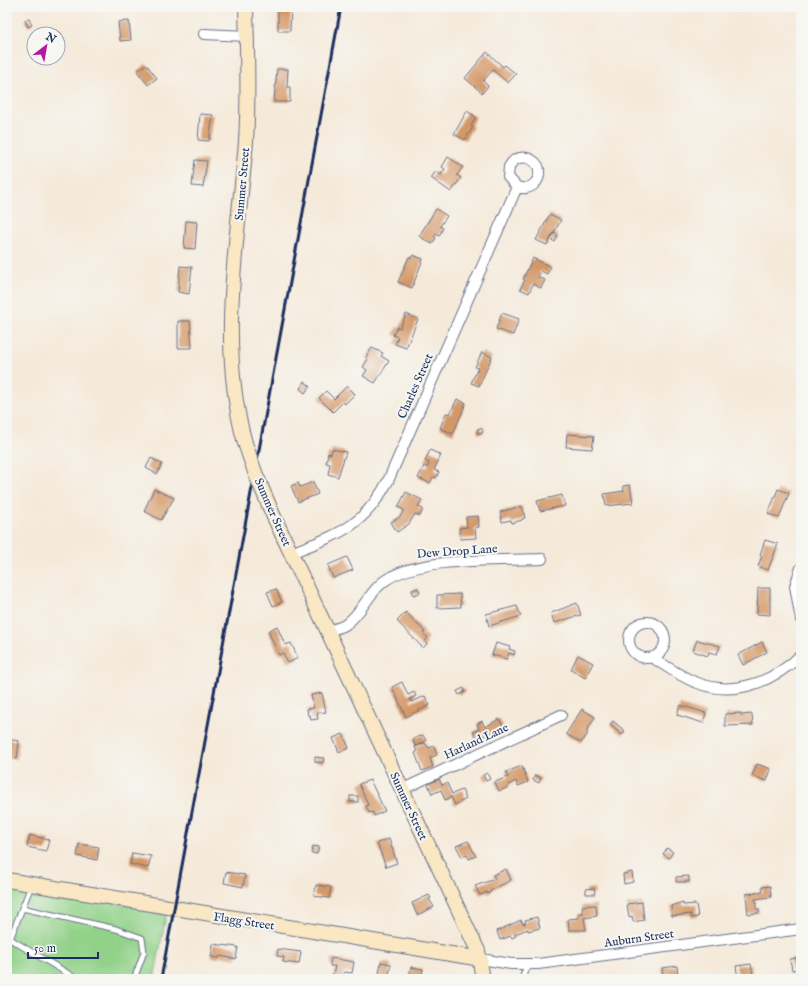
<svg xmlns="http://www.w3.org/2000/svg" width="808" height="986" viewBox="0 0 808 986" font-family="'IM FELL English',serif">
<style>
.green{fill:#91d188;stroke:#568073}
.building{fill:#d49868}
.lines{fill:none;stroke-linecap:round;stroke-linejoin:round}
.lane-casing{stroke:#677089;stroke-width:7}
.street-casing{stroke:#677089;stroke-width:12}
.secondary-casing{stroke:#677089;stroke-width:16}
.lane{stroke:#fff;stroke-width:5}
.street{stroke:#fff;stroke-width:10}
.secondary{stroke:#fae7c3;stroke-width:14}
.rail{stroke:#1b2f5e;stroke-width:3}
.secondary-bridge-casing{stroke:#677089;stroke-width:16;stroke-linecap:butt}
.secondary-bridge{stroke:#fae7c3;stroke-width:14}
.labels{text-anchor:middle;stroke-width:4;stroke-linejoin:round;paint-order:stroke}
.street-label{font-size:12px;fill:#1b2f5e;stroke:#f6f6f2}
</style>
<rect width="100%" height="100%" fill="#f6f6f2"/>
<filter id="ink" filterUnits="userSpaceOnUse"><feTurbulence type="fractalNoise" baseFrequency=".025" numOctaves="2"/><feDisplacementMap in="SourceGraphic" scale="8" xChannelSelector="R" yChannelSelector="G"/><feConvolveMatrix kernelMatrix="1 2 1 2 8 2 1 2 1" color-interpolation-filters="sRGB"/></filter>
<filter id="wash" filterUnits="userSpaceOnUse"><feTurbulence type="fractalNoise" baseFrequency=".012" numOctaves="4" result="noise"/><feDisplacementMap in="SourceGraphic" scale="16" xChannelSelector="R" yChannelSelector="G"/><feGaussianBlur stdDeviation="0.9" result="paint"/><feColorMatrix in="noise" values="0 0 0 0 0 0 0 0 0 0 0 0 0 0 0 0 0 1.4 0 .05"/><feComposite in="paint" operator="in"/></filter>
<g filter="url(#wash)">
<rect width="100%" height="100%" fill="#f5eada"/>
<path class="green" d="M7,885l160,26 -13,68h-147z"/>
<g id="blocks">
<g class="building">
<path d="M278,7h13l-1,24h-12z"/>
<path d="M29,19l3,6 -4,2 -3,-7z"/>
<path d="M129,21l2,19 -11,1 -2,-19z"/>
<path d="M487,52l16,15 2,-2 11,9 -8,9 -15,-13 -10,11 5,5 -6,7 -17,-15z"/>
<path d="M146,64l11,14 -9,7 -11,-14z"/>
<path d="M277,69h11l-1,18h3v15h-16z"/>
<path d="M467,111l9,6 -5,9 2,1 -8,13 -11,-6z"/>
<path d="M200,114l13,1 -4,26 -11,-1z"/>
<path d="M448,157l15,10 -6,8 4,3 -10,14 -20,-14 5,-7 5,4 4,-6 -3,-2z"/>
<path d="M195,160l12,1 -4,26 -11,-1z"/>
<path d="M436,209l11,7 -7,10 3,2 -4,8 -3,-2 -2,3 2,1 -4,6 -13,-8z"/>
<path d="M550,214l11,6 -14,25 -11,-5z"/>
<path d="M186,221l11,1 -2,27 -11,-1z"/>
<path d="M554,233l4,2 -3,7 -5,-3z"/>
<path d="M413,255l10,4 -11,29 -14,-6 11,-25 2,1z"/>
<path d="M533,258l18,9 -4,7 -6,-3 -3,6 7,3 -4,8 -8,-4 -4,9 -9,-4 5,-9 -2,-1z"/>
<path d="M180,266l12,1 -3,27 -11,-2z"/>
<path d="M502,313l17,6 -6,16 -17,-6z"/>
<path d="M406,314l12,5 -12,29 -11,-4 3,-7 -5,-2 4,-8 3,1z"/>
<path d="M178,321h12l2,27h-14z"/>
<path d="M372,348l11,5 -2,3 8,5 -14,22 -12,-7 4,-6 -4,-3 5,-8 -2,-2z"/>
<path d="M482,352l10,5 -13,29 -8,-3 7,-15 -3,-1z"/>
<path d="M304,381l6,5 -5,7 -5,-4z"/>
<path d="M347,386l8,8 -10,10 -2,-2 -10,10 -14,-14 7,-7 8,8z"/>
<path d="M457,399l9,4 -13,31 -13,-6 6,-15 4,1z"/>
<circle cx="480" cy="431" r="3"/>
<path d="M567,434l27,2 -2,13 -26,-2z"/>
<path d="M332,449l14,3 -8,25 -10,-3 2,-10 -4,-1 2,-10 3,1z"/>
<path d="M430,450l11,5 -7,15 5,2 -3,6 -3,-1 -3,6 -12,-5 6,-12 3,2 2,-5 -4,-2z"/>
<path d="M151,458l11,6 -5,10 -11,-6z"/>
<path d="M313,482l5,12 -20,8 -7,-16 7,-3 2,4z"/>
<path d="M630,485l3,18 -27,3 -2,-12 20,-3 -1,-5z"/>
<path d="M154,489l20,9 -13,22 -17,-9z"/>
<path d="M778,489l11,4 -10,25 -11,-4z"/>
<path d="M406,492l16,8 -4,7 5,2 -3,7 -5,-2 -6,10 -12,8 -6,-10 9,-5 4,-7 -6,-3z"/>
<path d="M562,495l3,11 -25,5 -3,-10z"/>
<path d="M522,506l3,12 -3,1v1l-10,3 -1,-3 -9,2 -2,-10z"/>
<path d="M478,516l1,11 -4,1 1,10 -16,1 -1,-11 8,-1 -1,-10z"/>
<path d="M765,540l13,4 -10,26 -10,-4 4,-10 -2,-1z"/>
<path d="M347,557l6,13 -20,8 -5,-13z"/>
<path d="M418,588l2,5 -7,2 -1,-5z"/>
<path d="M758,588h12v27l-13,-1z"/>
<path d="M276,589l6,13 -9,4 -6,-14z"/>
<path d="M460,594l1,13 -24,1v-13z"/>
<path d="M577,603l4,12 -27,8 -3,-10z"/>
<path d="M517,606l4,10 -32,10 -3,-12z"/>
<path d="M406,612l19,20 -2,1 5,5 -3,3 2,3 -4,4 -26,-27z"/>
<path d="M277,626l8,19 6,-2 7,15 -10,5 -5,-10 -4,2 -11,-24z"/>
<path d="M697,640l23,6 -3,8 -8,-2 -1,4 -15,-5z"/>
<path d="M762,642l5,10 -24,13 -5,-10z"/>
<path d="M496,643l14,4 -1,2 6,2 -1,4 -5,-2 -2,6 -15,-4z"/>
<path d="M578,655l15,8 -8,15 -14,-9z"/>
<path d="M402,682l6,13 6,-3 2,4 -6,3 2,3 13,-6 5,9 -24,12 -14,-30z"/>
<path d="M464,688l1,4 -6,3 -2,-4z"/>
<path d="M322,693l4,19 -9,1 1,6 -7,1 -1,-5 -2,1 -1,-7 7,-1 -3,-13z"/>
<path d="M680,705l26,8 -3,10 -26,-8z"/>
<path d="M582,709l13,8 -8,13v5l-6,8 -15,-9z"/>
<path d="M741,713v2l11,-1 1,11 -28,1v-12z"/>
<path d="M499,719l5,8 -27,12 -4,-7 6,-3 -2,-5 5,-3 3,6z"/>
<path d="M613,721l12,10 -3,4 -12,-10z"/>
<path d="M343,734l6,14 -10,4 -6,-14z"/>
<path d="M423,735l3,6 -11,5 -2,-7z"/>
<path d="M7,739l12,2 -2,18 -10,-1z"/>
<path d="M425,743l4,5 5,-2 3,9 -7,3 3,9 -11,4 -7,-18 2,-1 -2,-5z"/>
<path d="M315,757l9,1 -1,5 -8,-1z"/>
<path d="M757,764l14,5 -4,12 -15,-5z"/>
<path d="M522,766l6,16 -10,4 -2,-5 -8,4 1,2 -10,4 -4,-9 13,-5 -2,-5z"/>
<path d="M487,773l3,6 -4,2 -3,-6z"/>
<path d="M535,775l6,3 -2,5 -6,-3z"/>
<path d="M439,779l3,6 5,-2 5,11 10,-4 4,9 -11,6 -4,-8 -6,3 -4,-10 -9,4 -4,-10z"/>
<path d="M370,780l15,31 -11,5 -1,-4 -4,1 -3,-7 2,-1 -9,-21z"/>
<rect x="350" y="796" width="8" height="6"/>
<path d="M30,835l19,5 -3,11 -19,-4z"/>
<path d="M389,839l8,24 -11,4 -9,-24z"/>
<path d="M468,841l8,15 -7,3 -2,-4 -5,2 -6,-11z"/>
<path d="M79,844l20,3 -2,13 -20,-4z"/>
<path d="M313,846l6,1 -2,7 -6,-1z"/>
<path d="M667,848l6,4 -4,6 -6,-4z"/>
<path d="M132,853l19,3 -3,12 -18,-4z"/>
<path d="M506,869l5,11 -21,11 1,1 -3,2 -1,-2 -7,3 -5,-9 20,-7 -2,-4z"/>
<path d="M226,872l19,3 -2,12 -19,-4z"/>
<path d="M632,872l1,10 -9,2 -1,-10z"/>
<path d="M689,876v6h-13v-5z"/>
<path d="M316,885l15,2 -2,11 -15,-2z"/>
<path d="M770,886l1,11 -16,2 2,5h-1v5h3v4l-11,1 -2,-20 17,-2 -1,-5z"/>
<path d="M594,888l1,6h-9v-5z"/>
<path d="M429,895l2,3 -2,1 5,8 -17,8 -5,-12z"/>
<path d="M642,902l2,18 -11,2 -1,-6 -3,1 -2,-13z"/>
<path d="M683,902v3l13,-1 2,13 -7,1v-4l-19,2 -1,-10z"/>
<path d="M596,905l1,11 -13,2 2,12h-17l-1,-11 11,-1 -1,-4 5,-1 -1,-7z"/>
<path d="M537,917l3,11 -12,3v-2l-13,5 1,2 -4,2 -1,-2 -11,4 -3,-9 24,-11 2,4 3,-1 -1,-3z"/>
<path d="M213,944l25,3 -2,12 -16,-3 -1,2 -8,-1z"/>
<path d="M278,949l23,3 -2,12 -16,-2 1,-5 -7,-1z"/>
<path d="M801,957v12l-9,1 -2,-11z"/>
<path d="M331,958l23,4 -2,11 -8,-1 -1,7h-11l3,-13h-5z"/>
<path d="M381,962l10,2 -3,15h-10z"/>
<path d="M751,964l2,11 -15,3 -2,-12z"/>
<path d="M677,966l1,13h-15l-1,-11z"/>
<path d="M411,967l12,2 -2,10h-12z"/>
</g>
</g>
</g>
<g filter="url(#ink)">
<use href="#blocks" fill-opacity="0" stroke="#677089" stroke-width="1"/>
<g class="lines">
<defs>
<g id="lane">
<path d="M31,886l-21,53 67,40"/>
<path d="M22,908l94,21 26,9 2,14 -10,27"/>
<path d="M522,979l5,-14"/>
</g>
<g id="street">
<path d="M204,34l43,2"/>
<path d="M291,553c47,-19 72,-25 97,-72l129,-294c14,5 26,-7 21,-21 -8,-12 -23,-11 -29,1l-1,10 9,10"/>
<path d="M801,568l-6,18 6,34"/>
<circle cx="647" cy="640" r="18"/>
<path d="M327,631c6,-2 13,-3 18,-6 16,-11 23,-31 38,-43 33,-26 117,-21 159,-23"/>
<path d="M653,658c13,8 27,18 42,24 38,16 78,0 106,-27"/>
<path d="M401,790l160,-75"/>
<path d="M481,959l30,5h27l263,-35"/>
</g>
<g id="secondary">
<path d="M245,443c-28,-100 -7,-201 1,-302 3,-45 1,-90 0,-134"/>
<path d="M274,517l204,434 5,28"/>
<path d="M7,880l474,79"/>
</g>
</defs>
<use href="#lane" class="lane-casing"/>
<use href="#street" class="street-casing"/>
<use href="#secondary" class="secondary-casing"/>
<use href="#lane" class="lane"/>
<use href="#street" class="street"/>
<use href="#secondary" class="secondary"/>
<path class="rail" d="M161,979l180,-972"/>
<defs>
<path id="secondary-bridge" d="M245,443l11,32 18,42"/>
</defs>
<use href="#secondary-bridge" class="secondary-bridge-casing"/>
<use href="#secondary-bridge" class="secondary-bridge"/>
</g>
</g>
<g class="labels">
<g class="street-label">
<text transform="translate(242 184) rotate(-85)" y="4">Summer Street</text>
<text transform="translate(415 386) rotate(-66)" y="4">Charles Street</text>
<text transform="translate(273 512) rotate(66)" y="4">Summer Street</text>
<text transform="translate(457 551) rotate(-4)" y="4">Dew Drop Lane</text>
<text transform="translate(476 741) rotate(-25)" y="4">Harland Lane</text>
<text transform="translate(409 806) rotate(65)" y="4">Summer Street</text>
<text transform="translate(244 921) rotate(9)" y="4">Flagg Street</text>
<text transform="translate(639 938) rotate(-8)" y="4">Auburn Street</text>
</g>
</g>
<rect width="808" height="986" fill="none" stroke="#f6f6f2" stroke-width="24"/>
<g transform="translate(46 46) rotate(31)"><circle r="19" fill="#f6f6f2" stroke="#9ea6b7"/>
<path d="M0-3L7 15L0 10L-7 15Z" fill="#b5179e"/>
<text y="-6" font-size="11" font-weight="bold" text-anchor="middle" fill="#1b2f5e">N</text>
</g>
<path d="M28 952v6h70v-6" fill="none" stroke="#1b2f5e" stroke-width="2"/>
<text x="34" y="952" font-size="12" fill="#1b2f5e" stroke="#f6f6f2" stroke-width="3" paint-order="stroke">50 m</text>
</svg>
